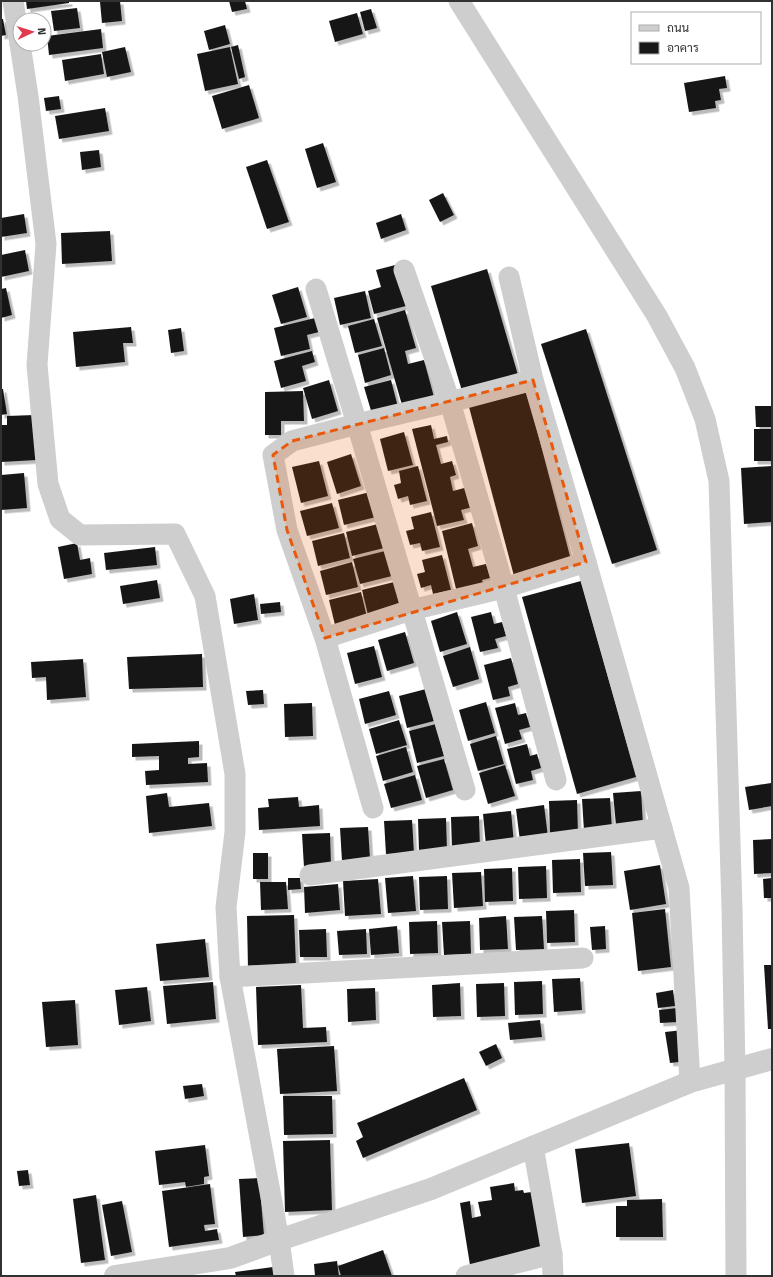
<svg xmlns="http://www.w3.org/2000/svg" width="773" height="1277" viewBox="0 0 773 1277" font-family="'Fira Sans',Sarabun,sans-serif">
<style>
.building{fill:#181818;filter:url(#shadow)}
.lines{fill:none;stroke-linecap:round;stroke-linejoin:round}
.minor{stroke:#cecece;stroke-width:21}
.tertiary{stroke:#cecece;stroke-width:22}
.marked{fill:#e8590c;fill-opacity:0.2;stroke:#e8590c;stroke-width:3;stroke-dasharray:8 5;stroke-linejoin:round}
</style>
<defs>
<filter id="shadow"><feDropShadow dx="3.5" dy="3.5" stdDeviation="0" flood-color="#0004"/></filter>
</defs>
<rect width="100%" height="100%" fill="#fff"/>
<g class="building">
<path d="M26,1h43v2l-42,6z"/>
<path d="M111,1h9l2,20 -20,2 -2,-21z"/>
<path d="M229,1h16l2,8 -15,3z"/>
<path d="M77,8l3,20 -26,3 -3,-20z"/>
<path d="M371,9l6,19 -12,3 -5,-19z"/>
<path d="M357,13l6,21 -28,8 -6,-21z"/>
<path d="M1,19h2l3,16 -5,1z"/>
<path d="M225,25l5,19 -21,6 -5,-19z"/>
<path d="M101,29l2,19 -54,7 -2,-19z"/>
<path d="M238,45l7,32 -6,2 -8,-32z"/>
<path d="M125,47l6,25 -24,5 -5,-25z"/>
<path d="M230,47l8,37 -33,7 -8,-37z"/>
<path d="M101,54l3,20 -39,7 -3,-21z"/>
<path d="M725,76l2,12 -8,1 2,11 -6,1 1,7 -27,4 -5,-29z"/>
<path d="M249,85l10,33 -37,11 -10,-33z"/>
<path d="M59,96l2,13 -15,2 -2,-13z"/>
<path d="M105,108l4,23 -50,8 -4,-23z"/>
<path d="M323,143l13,39 -19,6 -12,-39z"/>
<path d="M99,150l2,17 -19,3 -2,-18z"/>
<path d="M267,160l22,62 -22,7 -21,-62z"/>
<path d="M443,193l11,22 -14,7 -11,-22z"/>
<path d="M24,214l3,19 -26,4v-19z"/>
<path d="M401,214l5,16 -25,9 -5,-16z"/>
<path d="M110,231l2,30 -50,3 -1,-31z"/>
<path d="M25,250l4,21 -28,6v-22z"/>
<path d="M399,264l11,41 -36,9 -6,-23 13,-4 -5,-17z"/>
<path d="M487,269l31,106 -56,16 -31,-105z"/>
<path d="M298,287l9,30 -26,7 -9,-29z"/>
<path d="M6,288l6,27 -11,3v-29z"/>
<path d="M365,291l6,27 -31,7 -6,-27z"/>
<path d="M405,310l11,38 -11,3 3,13 16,-4 10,37 -32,8 -25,-87z"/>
<path d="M315,318l4,14 -12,3 3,14 -29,7 -7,-28z"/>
<path d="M374,319l8,27 -27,7 -7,-27z"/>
<path d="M131,327l2,16h-10l2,19 -49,5 -3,-35z"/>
<path d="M181,328l3,23 -13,2 -3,-23z"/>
<path d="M586,329l71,221 -45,14 -71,-220z"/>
<path d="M384,348l7,27 -26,8 -7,-28z"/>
<path d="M312,351l3,11 -13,4 4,15 -25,7 -7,-27z"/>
<path d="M329,380l9,31 -26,8 -9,-31z"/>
<path d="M391,380l7,27 -26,7 -8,-27z"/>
<path d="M1,389h2l4,25 -6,1z"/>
<path d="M303,391l1,30h-23v14h-16v-43z"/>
<path d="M527,392l44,168 -57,16 -45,-169z"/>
<path d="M755,406h17v21h-16z"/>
<path d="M34,415l3,45 -36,2v-37h6v-9z"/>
<path d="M431,425l3,14 13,-3 1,6 -12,3 5,19 11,-3 4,14 -6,2 3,14 15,-4 5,20 -12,3 3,10 -27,6 -25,-97z"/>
<rect x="754" y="429" width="18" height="32"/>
<path d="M404,432l9,33 -25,6 -8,-32z"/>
<path d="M351,454l10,32 -24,8 -10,-32z"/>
<path d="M319,461l9,35 -27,7 -9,-36z"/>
<path d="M418,466l9,35 -17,4 -2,-9 -10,3 -4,-14 7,-2 -2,-12z"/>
<path d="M772,466v56l-28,2 -3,-56z"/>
<path d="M24,473l3,35 -26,2v-35z"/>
<path d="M370,492l6,25 -32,8 -6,-25z"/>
<path d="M332,503l7,25 -32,8 -7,-25z"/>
<path d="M431,512l9,35 -18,4 -2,-8 -10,2 -4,-14 8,-2 -3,-12z"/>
<path d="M472,523l6,23 -10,3 5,18 13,-3 4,14 -8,2 2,6 -27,7 -15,-62z"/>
<path d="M378,524l6,24 -32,8 -6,-24z"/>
<path d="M344,533l6,25 -32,8 -6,-25z"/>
<path d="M77,543l3,17 10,-2 2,16 -28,5 -6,-32z"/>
<path d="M155,547l2,18 -51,5 -2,-17z"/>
<path d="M385,551l7,25 -32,8 -7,-25z"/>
<path d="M442,555l9,35 -18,4 -2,-9 -10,3 -4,-14 8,-2 -3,-12z"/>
<path d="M352,562l6,25 -32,8 -6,-24z"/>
<path d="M157,580l3,18 -37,6 -3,-18z"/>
<path d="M581,581l55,196 -59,17 -55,-197z"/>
<path d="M394,582l6,25 -32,8 -6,-25z"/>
<path d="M361,592l6,25 -32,8 -6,-25z"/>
<path d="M254,594l4,26 -24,4 -4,-25z"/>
<path d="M280,602l1,10 -20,2 -1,-10z"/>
<path d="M457,612l10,32 -27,8 -9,-31z"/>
<path d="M491,612l3,12 8,-2 4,14 -11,3 3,9 -18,4 -9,-35z"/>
<path d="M405,632l9,31 -27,8 -9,-31z"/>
<path d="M374,646l8,31 -27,7 -8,-31z"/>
<path d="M470,647l9,32 -26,8 -10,-31z"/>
<path d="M202,654l1,33 -74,2 -2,-32z"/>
<path d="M511,658l7,26 -10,3 2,9 -17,4 -9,-35z"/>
<path d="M83,659l3,38 -39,3 -1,-23 -14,1 -1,-16z"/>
<path d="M426,689l8,32 -27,7 -8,-32z"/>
<path d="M263,690l1,14 -16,1 -2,-14z"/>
<path d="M389,691l7,24 -31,9 -6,-25z"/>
<path d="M486,702l9,31 -27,8 -9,-31z"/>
<path d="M312,703l1,33 -28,1 -1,-33z"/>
<path d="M515,703l3,12 8,-2 4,14 -11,3 3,9 -17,5 -10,-36z"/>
<path d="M399,720l8,25 -31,9 -7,-25z"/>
<path d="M436,724l8,32 -27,7 -8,-32z"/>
<path d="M496,736l8,28 -26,7 -8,-27z"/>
<path d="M199,741v16l-11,1v6l19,-1 1,19 -62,3 -1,-14 14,-1v-14l-27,1v-13z"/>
<path d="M527,744l3,12 7,-2 4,14 -10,3 2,9 -17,4 -9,-35z"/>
<path d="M406,747l7,25 -30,9 -7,-25z"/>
<path d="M444,759l9,31 -27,8 -9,-32z"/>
<path d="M505,765l10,31 -27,8 -9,-31z"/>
<path d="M415,775l7,25 -31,8 -7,-24z"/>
<path d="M771,783l1,23 -23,4 -4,-23z"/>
<path d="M641,791l2,33 -27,2 -3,-33z"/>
<path d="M167,793l2,14 40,-4 3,23 -63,7 -3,-37z"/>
<path d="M298,797l1,10 20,-2 1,21 -61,4 -1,-22 11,-1 -1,-8z"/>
<path d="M610,798l2,32 -28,1 -2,-32z"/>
<path d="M577,800l1,33 -28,1 -1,-33z"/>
<path d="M544,805l4,32 -28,4 -4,-32z"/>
<path d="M511,811l3,33 -28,2 -3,-32z"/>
<path d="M479,816l1,33 -28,1 -1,-33z"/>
<path d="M446,818l1,33 -28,1 -1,-33z"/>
<path d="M412,820l2,33 -28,1 -2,-33z"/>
<path d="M368,827l2,32 -28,2 -2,-33z"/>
<path d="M330,833l1,32 -27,2 -2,-33z"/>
<path d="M772,839v34l-18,1 -1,-34z"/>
<path d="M611,852l2,33 -28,1 -2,-33z"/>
<rect x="253" y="853" width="15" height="26"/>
<path d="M580,859l1,33 -28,1 -1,-33z"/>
<path d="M660,865l6,39 -36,6 -6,-39z"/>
<path d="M546,866l1,32 -28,1 -1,-32z"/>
<path d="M512,868l1,33 -28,1 -1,-33z"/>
<path d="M481,872l2,34 -29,2 -2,-35z"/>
<path d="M413,876l3,35 -28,2 -3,-35z"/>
<path d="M447,876l1,33 -28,1 -1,-33z"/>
<path d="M288,878h12l1,11 -13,1z"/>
<path d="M772,878v20h-8l-1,-19z"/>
<path d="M378,879l3,35 -36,2 -2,-35z"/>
<path d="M260,882h26l2,27 -27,1z"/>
<path d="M338,884l2,26 -35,3 -1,-26z"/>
<path d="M665,909l6,58 -33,4 -6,-58z"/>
<path d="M574,910l1,32 -28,1 -1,-32z"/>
<path d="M294,915l2,53 -48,1 -1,-53z"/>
<path d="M506,916l2,33 -28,1 -1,-32z"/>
<path d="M542,916l2,33 -28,1 -2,-33z"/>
<path d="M437,921l1,32 -28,1 -1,-32z"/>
<path d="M470,921l1,33 -27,1 -2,-33z"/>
<path d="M397,926l2,27 -28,2 -2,-26z"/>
<path d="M605,926l1,23 -14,1 -2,-23z"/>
<path d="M326,929l1,28h-27l-1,-27z"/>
<path d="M366,929l1,25 -28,1 -2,-24z"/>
<path d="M205,939l4,38 -49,4 -4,-37z"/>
<path d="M764,965h8v64h-4z"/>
<path d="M580,978l2,32 -28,2 -2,-33z"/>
<path d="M542,981l1,33 -28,1 -1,-33z"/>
<path d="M213,982l3,37 -49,5 -4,-38z"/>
<path d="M460,983l1,33 -28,1 -1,-32z"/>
<path d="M504,983l1,33 -28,1 -1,-33z"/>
<path d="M301,985l2,43 23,-1 1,15 -69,3 -2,-58z"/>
<path d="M147,987l4,34 -32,4 -4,-35z"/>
<path d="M375,988l1,32 -28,2 -1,-33z"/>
<path d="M673,990l2,16 -17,2 -2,-15z"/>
<path d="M75,1000l3,45 -32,2 -4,-45z"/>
<path d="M677,1008l1,14 -18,1 -1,-13z"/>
<path d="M540,1020l2,17 -32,3 -2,-17z"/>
<path d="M683,1030l4,31 -17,2 -5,-31z"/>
<path d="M496,1044l6,14 -16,8 -7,-14z"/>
<path d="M334,1046l3,45 -57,3 -3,-45z"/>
<path d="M464,1078l13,32 -114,48 -7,-17 7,-4 -6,-14z"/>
<path d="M202,1084l2,12 -19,3 -2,-13z"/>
<path d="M283,1096h49l1,38 -49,1z"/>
<path d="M330,1140l2,70 -47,2 -2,-71z"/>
<path d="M629,1143l7,53 -54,7 -7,-54z"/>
<path d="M205,1145l4,31 -5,1v7l-18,3 -1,-5 -26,3 -4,-34z"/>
<path d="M28,1170l2,15 -11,1 -2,-15z"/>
<path d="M259,1178l5,57 -21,2 -4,-58z"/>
<path d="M514,1183l1,8 8,-1 1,3 15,-2 10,61 -79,13 -10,-62 10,-2 2,17 9,-2 -3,-14 14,-2 -2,-13z"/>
<path d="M210,1184l5,40 -11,1 1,6 12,-2 2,11 -50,7 -7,-56z"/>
<path d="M96,1195l9,65 -24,3 -8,-64z"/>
<path d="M662,1199l1,38h-47v-31h11v-6z"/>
<path d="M122,1201l10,51 -21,4 -9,-51z"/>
<path d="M383,1250l9,26h-51l-3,-10z"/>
<path d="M337,1261l2,15h-24l-1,-12z"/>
<path d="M273,1267l1,9h-38l-1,-4z"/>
</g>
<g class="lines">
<g class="minor">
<path d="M13,1l7,43"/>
<path d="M459,1l198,315 28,52 20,51 14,62 13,427 3,162 1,206"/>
<path d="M20,44l8,52 18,148 -9,121 11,119 12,35 20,16 95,-1 30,62 30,178v58l-9,75 4,70 49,263 5,36"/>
<path d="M404,270l46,132 54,186 52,192"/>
<path d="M509,277l24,103 53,182 93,326 11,194"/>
<path d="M316,289l41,135 108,366"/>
<path d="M325,638l86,-28 93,-22 82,-26"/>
<path d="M373,808l-48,-170 -38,-108 -14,-75 19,-14 65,-17 93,-22 83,-22"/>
<path d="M310,875l352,-47"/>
<path d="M230,977l353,-19"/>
<path d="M533,1146l19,108 1,22"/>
<path d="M466,1276l86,-22"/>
</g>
<path class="tertiary" d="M115,1276l115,-18 49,-18 152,-51 259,-107 82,-23"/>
</g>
<path class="marked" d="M533,380l53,182 -261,76 -38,-108 -14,-75 19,-14z"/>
<rect width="773" height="1277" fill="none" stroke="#313131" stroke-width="4"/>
<rect x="631" y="12" width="130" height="52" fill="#ffffff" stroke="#adadad"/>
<rect x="639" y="25" width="20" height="6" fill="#cecece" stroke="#adadad"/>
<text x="667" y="32" font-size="12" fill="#313131">ถนน</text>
<rect x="639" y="42" width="20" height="12" fill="#181818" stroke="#adadad"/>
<text x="667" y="52" font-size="12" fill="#313131">อาคาร</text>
<g transform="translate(32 32) rotate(86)"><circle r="19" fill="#ffffff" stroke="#adadad"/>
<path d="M0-3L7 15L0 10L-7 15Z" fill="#e13a50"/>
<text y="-6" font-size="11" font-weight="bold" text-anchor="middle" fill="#313131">N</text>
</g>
</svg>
